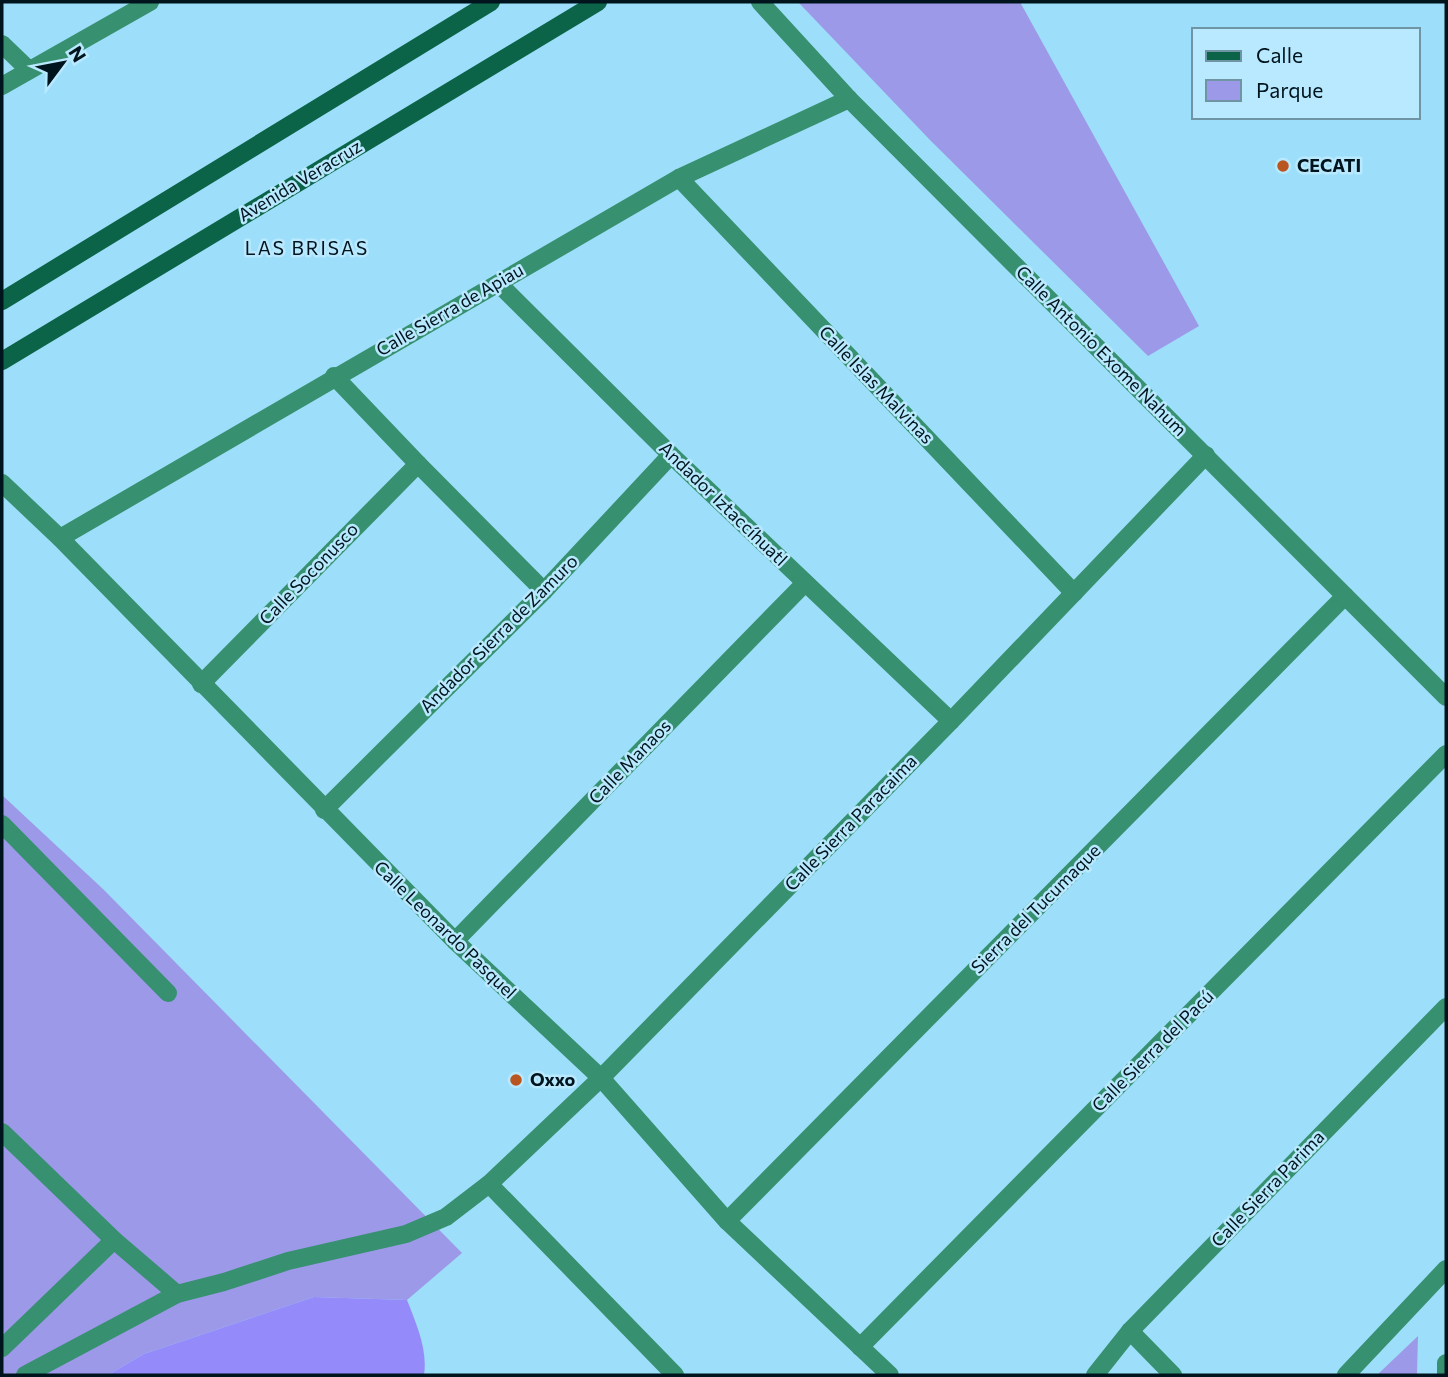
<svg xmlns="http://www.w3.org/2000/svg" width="1448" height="1377" viewBox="0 0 1448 1377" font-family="Commissioner,sans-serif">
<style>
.green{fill:#9d99e9}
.forest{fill:#948afa}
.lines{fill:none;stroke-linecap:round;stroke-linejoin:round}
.minor{stroke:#37906f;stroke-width:18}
.tertiary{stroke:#37906f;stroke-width:18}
.secondary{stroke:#0b6448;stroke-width:18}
.poi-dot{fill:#b9551e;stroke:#b9e9fe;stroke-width:2.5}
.labels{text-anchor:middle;stroke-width:5;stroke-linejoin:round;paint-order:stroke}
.poi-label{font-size:18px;font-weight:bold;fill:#00141d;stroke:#b9e9fe;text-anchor:start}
.street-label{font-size:18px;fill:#00141d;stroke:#b9e9fe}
.neighbourhood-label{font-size:19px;letter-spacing:2px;fill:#00141d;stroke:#b9e9fe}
</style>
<rect width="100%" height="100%" fill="#9ddffa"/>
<g class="green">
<path d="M798,2h222l179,324 -51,30 -218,-216z"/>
<path d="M2,795l101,94 359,364 -55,47 -93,-3 -170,57 -36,21h-106z"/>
<path d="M1418,1336l-1,39h-40z"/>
</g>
<path class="forest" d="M314,1297l93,3c9,23 21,50 17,75h-316l36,-21z"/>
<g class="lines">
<g class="minor">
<path d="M2,44l27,26"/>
<path d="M2,86l148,-84"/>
<path d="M679,178l395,415"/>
<path d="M499,284l172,171 280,266"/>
<path d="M334,376l84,88 126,127"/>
<path d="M60,538l619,-360 170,-79"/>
<path d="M201,684l217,-220"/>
<path d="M324,810l220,-219 127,-136"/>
<path d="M2,824l166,169"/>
<path d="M455,941l350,-358"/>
<path d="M2,1132l112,108 63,54"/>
<path d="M489,1184l186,191"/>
<path d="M727,1221l618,-625"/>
<path d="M1130,1331l43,44"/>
<path d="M860,1347l586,-593"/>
<path d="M2,1348l112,-108"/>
<path d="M25,1375l152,-81 47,-12 64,-21 118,-27 40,-17 43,-33 112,-106 350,-357 255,-266"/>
<path d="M1095,1375l35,-44 316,-324"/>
<path d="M1346,1375l100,-106"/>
<path d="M1446,1375v-12"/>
</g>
<g class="tertiary">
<path d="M760,2l89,97 597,598"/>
<path d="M2,483l58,55 395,403 146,137 126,143 163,154"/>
</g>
<g class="secondary">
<path d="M2,301l489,-299"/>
<path d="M2,361l596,-359"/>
</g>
</g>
<g class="poi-dot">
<circle cx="1283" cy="166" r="7"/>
<circle cx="516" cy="1080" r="7"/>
</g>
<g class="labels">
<g class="poi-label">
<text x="1297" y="172">CECATI</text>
<text x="530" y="1086">Oxxo</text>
</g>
<g class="street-label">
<text transform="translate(300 181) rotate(-31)" y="6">Avenida Veracruz</text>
<text transform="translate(450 310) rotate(-30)" y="6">Calle Sierra de Apiau</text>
<text transform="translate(1101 351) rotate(45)" y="6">Calle Antonio Exome Nahum</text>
<text transform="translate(876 385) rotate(46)" y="6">Calle Islas Malvinas</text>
<text transform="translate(723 504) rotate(44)" y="6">Andador Iztaccíhuatl</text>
<text transform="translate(309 574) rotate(-46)" y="6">Calle Soconusco</text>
<text transform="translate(499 634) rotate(-45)" y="6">Andador Sierra de Zamuro</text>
<text transform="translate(630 762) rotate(-46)" y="6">Calle Manaos</text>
<text transform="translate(851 823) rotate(-46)" y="6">Calle Sierra Paracaima</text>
<text transform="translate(1036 909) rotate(-45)" y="6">Sierra del Tucumaque</text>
<text transform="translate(445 930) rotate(44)" y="6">Calle Leonardo Pasquel</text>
<text transform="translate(1153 1051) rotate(-45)" y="6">Calle Sierra del Pacú</text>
<text transform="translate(1268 1189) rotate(-46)" y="6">Calle Sierra Parima</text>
</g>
<g class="neighbourhood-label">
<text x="307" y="255">LAS BRISAS</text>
</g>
</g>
<rect width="1448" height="1377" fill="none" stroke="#00141d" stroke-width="7"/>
<rect x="1192" y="28" width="228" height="91" fill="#b9e9fe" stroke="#6f94a4" stroke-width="2"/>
<rect x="1206" y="51" width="35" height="10" fill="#0b6448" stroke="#6f94a4" stroke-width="2"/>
<text x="1256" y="63" font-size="21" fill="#00141d">Calle</text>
<rect x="1206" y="80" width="35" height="21" fill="#9d99e9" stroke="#6f94a4" stroke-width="2"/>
<text x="1256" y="98" font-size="21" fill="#00141d">Parque</text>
<g transform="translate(63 63) rotate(58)" stroke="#b9e9fe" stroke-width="5" paint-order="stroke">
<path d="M0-5L12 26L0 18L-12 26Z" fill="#00141d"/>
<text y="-10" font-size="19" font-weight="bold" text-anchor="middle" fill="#00141d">N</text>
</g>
</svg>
